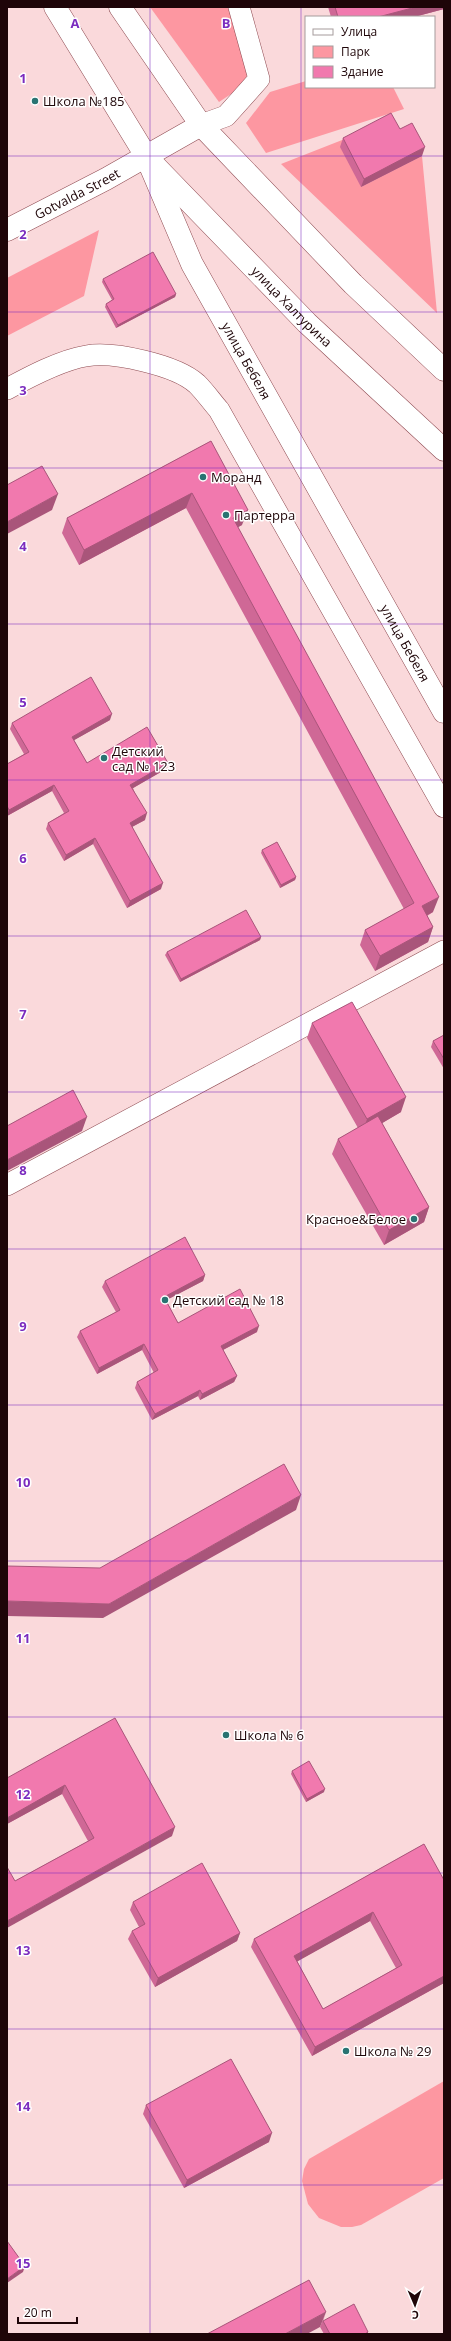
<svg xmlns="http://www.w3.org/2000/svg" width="451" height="2341" viewBox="0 0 451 2341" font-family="'Open Sans',sans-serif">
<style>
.green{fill:#fd97a1}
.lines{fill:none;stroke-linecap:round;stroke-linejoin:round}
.minor-casing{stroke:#8f4b52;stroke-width:22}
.major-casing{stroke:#8f4b52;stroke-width:23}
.minor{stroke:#fff;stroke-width:21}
.major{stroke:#fff;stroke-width:22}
.wall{fill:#cf6896;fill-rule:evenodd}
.shaded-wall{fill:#a9557a}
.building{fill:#f179ae;stroke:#a9557a;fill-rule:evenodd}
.grid{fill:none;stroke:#7b2cbf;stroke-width:1;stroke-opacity:0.55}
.poi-dot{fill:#297372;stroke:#fff;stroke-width:1.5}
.labels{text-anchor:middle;stroke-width:3;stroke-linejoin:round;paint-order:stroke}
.poi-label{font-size:13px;fill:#1e0508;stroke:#fff;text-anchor:start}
.street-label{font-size:13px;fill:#1e0508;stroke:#fff}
.grid-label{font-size:13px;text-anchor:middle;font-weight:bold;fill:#7b2cbf;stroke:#fff;stroke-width:3;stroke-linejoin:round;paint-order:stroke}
</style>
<rect width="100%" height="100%" fill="#fad9db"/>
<g class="green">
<path d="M150,7h79l19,52 -2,25 -27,18z"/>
<path d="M306,81v6h87l11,22 -138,44 -20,-30 24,-31z"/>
<path d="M388,122l-27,65 61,-31 15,157 -156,-149z"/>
<path d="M99,230l-15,66 -77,40v-58z"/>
<path d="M444,2081v97l-83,47 -9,2h-11l-22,-9 -11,-14 -6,-23 2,-12 5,-10z"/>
</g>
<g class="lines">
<defs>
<g id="minor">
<path d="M201,125l25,-9 33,-37 -20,-72"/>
<path d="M7,389c22,-12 54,-29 79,-33 27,-5 90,9 111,28 8,8 15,18 22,26l225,397"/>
<path d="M7,1185l437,-234"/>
</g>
<g id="major">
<path id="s1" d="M55,7l91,149 46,108 252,448"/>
<path d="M120,7l81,118 152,159 91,86"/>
<path id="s2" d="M155,166l152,157 137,127"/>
<path id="s3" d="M7,230l99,-51 95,-54"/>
</g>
</defs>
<use href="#minor" class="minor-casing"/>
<use href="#major" class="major-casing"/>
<use href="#minor" class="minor"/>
<use href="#major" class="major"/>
</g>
<g class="wall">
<path d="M328,7h116v2l-30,8h-83z"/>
<path d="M400,129l22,27 -61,31 -21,-40 3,-9z"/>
<path d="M103,279l73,15 -1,3 -59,31 -11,-21 1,-3 6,-4 -10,-18z"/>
<path d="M211,441l31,84 -4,2 195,385 -6,4 6,11 -5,15 -53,29 -15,-26 5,-15 39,-21 -218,-401 -107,57 -17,-32 5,-15z"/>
<path d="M110,720l-36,20 13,23h81l-2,6 -33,19 12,32 -13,7 29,62 -34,19 -34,-64 -29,17 -18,-32 2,-6 16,-10 -12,-22 -45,25v-52l17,-10 -14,-25 2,-6z"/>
<path d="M262,850l34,27 -1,3 -15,8 -19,-35z"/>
<path d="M261,937l-1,3 -80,42 -15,-27 2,-3z"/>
<path d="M312,1023l89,89 -19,11 47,84 -5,15 -40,23 -52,-91 6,-15 20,-11 -51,-90z"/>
<path d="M444,1035v34l-13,-22 2,-6z"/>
<path d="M205,1275l-2,6 -37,19 12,23 79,9 -34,18 14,26 -3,6 -34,18 -2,-4 -46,24 -17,-32 2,-6 17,-9 -12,-23 -45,24 -20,-37 3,-6 36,-19 -14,-25 3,-6z"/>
<path d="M115,1718l57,118 -157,45 73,-40 -26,-47 -55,30z"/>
<path d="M292,1771l32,21 -18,10 -15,-28z"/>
<path d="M424,1844l20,139 -132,73 -61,-109 3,-8zM370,1921l26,47 -73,41 -26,-48z"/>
<path d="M133,1902l107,31 -3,8 -82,46 -27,-48 4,-8 7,-4 -9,-17z"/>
<path d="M146,2105l123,37 -85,46 -41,-74z"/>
<path d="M326,2312l-3,9 45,11v2h-44l-4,-7z"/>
</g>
<g class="shaded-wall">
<path d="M416,7h28v2l-30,8h-36z"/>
<path d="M425,147l-3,9 -61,31 3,-8z"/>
<path d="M176,294l-1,3 -59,31 2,-3z"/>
<path d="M192,493l-6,15 -107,57 5,-15z"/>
<path d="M58,494l-6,16 -45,24v-12z"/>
<path d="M248,510l-6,15 -15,8 6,-15z"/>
<path d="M112,714l-2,6 -41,23 3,-6z"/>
<path d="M168,763l-2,6 -38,22 2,-6z"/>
<path d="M54,785l-2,6 -45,25 2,-6z"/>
<path d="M147,813l-2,7 -17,9 2,-6z"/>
<path d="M95,838l-2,6 -29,17 2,-6z"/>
<path d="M296,877l-1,3 -15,8 1,-3z"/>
<path d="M163,883l-2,6 -34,19 3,-7z"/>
<path d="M439,897l-6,15 -17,9 6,-15z"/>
<path d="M433,927l-5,15 -53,29 5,-15z"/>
<path d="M261,937l-1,3 -80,42 1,-3z"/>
<path d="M406,1097l-5,15 -39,23 5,-16z"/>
<path d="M87,1117l-5,14 -75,40v-11z"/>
<path d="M429,1207l-5,15 -40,23 5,-15z"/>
<path d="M205,1275l-2,6 -42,22 3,-6z"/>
<path d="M259,1326l-2,6 -38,20 2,-6z"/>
<path d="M144,1344l-2,6 -45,24 2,-6z"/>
<path d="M237,1376l-3,6 -34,18 2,-6z"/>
<path d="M200,1390l-2,6 -46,24 3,-6z"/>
<path d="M301,1495l-5,15 -193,108 -96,-2v-15l102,3z"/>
<path d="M65,1785l-3,9 -55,30v-6z"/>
<path d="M325,1789l-1,3 -18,10 1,-3z"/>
<path d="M175,1827l-3,9 -165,92v-7z"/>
<path d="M373,1912l-3,9 -79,44 3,-9z"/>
<path d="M240,1933l-3,8 -82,46 3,-9z"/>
<path d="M444,1976v7l-132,73 3,-9z"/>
<path d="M272,2133l-3,9 -85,46 3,-8z"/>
<path d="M25,2266l-2,6 -16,11v-4z"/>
<path d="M326,2312l-6,15 -13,7h-22z"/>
</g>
<g class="building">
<path d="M335,7h81l-38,10h-40z"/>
<path d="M391,113l9,16 12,-6 13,24 -61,32 -21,-41z"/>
<path d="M153,252l23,42 -58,31 -12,-21 8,-5 -11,-20z"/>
<path d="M211,441l37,69 -15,8 206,379 -17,9 11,21 -53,29 -15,-26 49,-27 -222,-410 -108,57 -17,-32z"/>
<path d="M42,466l16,28 -51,28v-37z"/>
<path d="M91,677l21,37 -40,23 15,26 60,-36 21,36 -38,22 17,28 -17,10 33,60 -33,18 -35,-63 -29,17 -18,-32 21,-12 -15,-26 -45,25 -2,-4v-42l22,-12 -17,-29z"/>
<path d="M277,842l19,35 -15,8 -19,-35z"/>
<path d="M246,910l15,27 -80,42 -14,-27z"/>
<path d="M352,1002l54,95 -39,22 -55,-96z"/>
<path d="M444,1035v24l-11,-18z"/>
<path d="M73,1090l14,27 -80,43v-34z"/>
<path d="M378,1116l51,91 -40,23 -51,-91z"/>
<path d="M185,1237l20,38 -41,22 14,26 62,-34 19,37 -38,20 16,30 -35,18 -2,-4 -45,24 -18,-32 21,-12 -14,-26 -45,24 -19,-37 40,-21 -15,-29z"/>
<path d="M284,1464l17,31 -192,109 -102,-3v-35l93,2z"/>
<path d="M115,1718l60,109 -168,94v-54l8,14 79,-43 -29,-53 -58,33v-40z"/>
<path d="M309,1761l16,28 -18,10 -15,-28z"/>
<path d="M424,1844l20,36v96l-129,71 -61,-108zM373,1912l29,53 -79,44 -29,-53z"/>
<path d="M202,1863l38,70 -82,45 -26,-47 13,-7 -12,-22z"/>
<path d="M231,2059l41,74 -85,47 -41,-75z"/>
<path d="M7,2241l18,25 -18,13z"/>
<path d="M309,2280l17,32 -41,22h-78z"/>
<path d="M354,2304l14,28 -3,2h-35l-7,-13z"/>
</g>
<path class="grid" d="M150,7v2327M301,7v2327M7,156h437M7,312h437M7,468h437M7,624h437M7,780h437M7,936h437M7,1092h437M7,1249h437M7,1405h437M7,1561h437M7,1717h437M7,1873h437M7,2029h437M7,2185h437"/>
<g class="poi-dot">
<circle cx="35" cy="101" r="4"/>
<circle cx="203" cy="477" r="4"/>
<circle cx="226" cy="515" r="4"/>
<circle cx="104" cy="758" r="4"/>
<circle cx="414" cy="1219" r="4"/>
<circle cx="165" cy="1300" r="4"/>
<circle cx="226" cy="1735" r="4"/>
<circle cx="346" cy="2051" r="4"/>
</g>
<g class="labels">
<g class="poi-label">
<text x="43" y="106">Школа №185</text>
<text x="211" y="482">Моранд</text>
<text x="234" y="520">Партерра</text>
<text x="112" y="756">Детский<tspan x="112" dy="15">сад № 123</tspan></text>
<text x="406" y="1224" text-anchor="end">Красное&amp;Белое</text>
<text x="173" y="1305">Детский сад № 18</text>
<text x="234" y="1740">Школа № 6</text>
<text x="354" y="2056">Школа № 29</text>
</g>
<g class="street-label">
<text dy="5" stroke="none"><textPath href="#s3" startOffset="79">Gotvalda Street</textPath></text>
<text dy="5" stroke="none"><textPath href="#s2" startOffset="196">улица Халтурина</textPath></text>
<text dy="5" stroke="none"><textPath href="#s1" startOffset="403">улица Бебеля</textPath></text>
<text dy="5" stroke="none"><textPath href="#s1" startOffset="727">улица Бебеля</textPath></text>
</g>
</g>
<g class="grid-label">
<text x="75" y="28">A</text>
<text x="226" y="28">B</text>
<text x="23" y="83">1</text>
<text x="23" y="239">2</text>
<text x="23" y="395">3</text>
<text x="23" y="551">4</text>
<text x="23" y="707">5</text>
<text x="23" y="863">6</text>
<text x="23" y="1019">7</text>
<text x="23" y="1175">8</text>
<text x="23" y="1331">9</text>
<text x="23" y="1487">10</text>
<text x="23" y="1643">11</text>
<text x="23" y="1799">12</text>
<text x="23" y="1955">13</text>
<text x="23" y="2111">14</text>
<text x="23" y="2268">15</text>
</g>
<rect width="451" height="2341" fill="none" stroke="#1e0508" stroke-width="16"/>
<rect x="305" y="16" width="130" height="72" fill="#ffffff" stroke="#a59b9c"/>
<rect x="313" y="29" width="20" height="6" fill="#ffffff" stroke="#a59b9c"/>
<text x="341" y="36" font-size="12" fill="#1e0508">Улица</text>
<rect x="313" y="46" width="20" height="12" fill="#fd97a1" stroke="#a59b9c"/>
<text x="341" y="56" font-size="12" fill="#1e0508">Парк</text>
<rect x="313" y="66" width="20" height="12" fill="#f179ae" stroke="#a59b9c"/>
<text x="341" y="76" font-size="12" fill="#1e0508">Здание</text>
<g transform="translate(415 2305) rotate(178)" stroke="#ffffff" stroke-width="3" paint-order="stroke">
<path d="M0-3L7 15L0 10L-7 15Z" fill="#1e0508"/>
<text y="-6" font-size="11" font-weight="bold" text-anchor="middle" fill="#1e0508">С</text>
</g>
<path d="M18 2317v6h59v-6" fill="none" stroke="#1e0508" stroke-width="2"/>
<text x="24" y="2317" font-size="12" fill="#1e0508" stroke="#ffffff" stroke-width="3" paint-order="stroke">20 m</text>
</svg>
